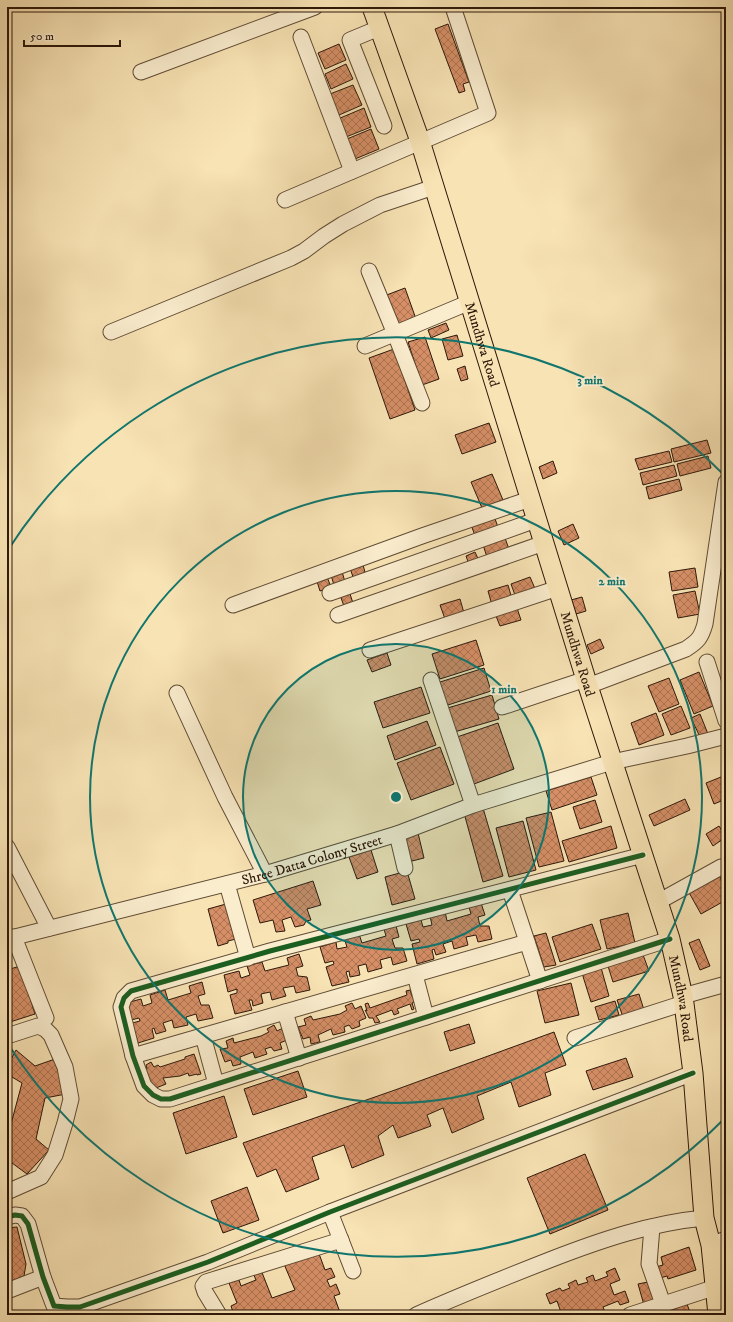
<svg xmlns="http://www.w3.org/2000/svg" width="733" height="1322" viewBox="0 0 733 1322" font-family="'IM FELL DW Pica',serif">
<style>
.building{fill:url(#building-cross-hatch);stroke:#2c180a}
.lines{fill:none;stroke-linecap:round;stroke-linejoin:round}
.minor-casing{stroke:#5f4b34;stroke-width:17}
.major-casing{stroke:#2c180a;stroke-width:21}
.minor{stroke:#faedce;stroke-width:15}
.major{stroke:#f8e3b4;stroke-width:19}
.cycleway-casing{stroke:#faedce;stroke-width:8}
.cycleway{stroke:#1b5e20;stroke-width:5}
.ring{fill:none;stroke:#0f766e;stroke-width:2}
.labels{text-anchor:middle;stroke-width:4;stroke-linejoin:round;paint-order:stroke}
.street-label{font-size:14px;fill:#2c180a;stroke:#faedce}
.centre{fill:#0f766e;stroke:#faedce;stroke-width:2}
.ring-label{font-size:12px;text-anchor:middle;font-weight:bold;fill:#0f766e;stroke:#faedce;stroke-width:4;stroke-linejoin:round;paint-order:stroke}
</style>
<defs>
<pattern id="building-cross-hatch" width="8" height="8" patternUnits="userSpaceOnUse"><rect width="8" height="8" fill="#d58e65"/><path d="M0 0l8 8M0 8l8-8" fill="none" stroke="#ad7351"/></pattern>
</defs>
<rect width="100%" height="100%" fill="#f8e3b4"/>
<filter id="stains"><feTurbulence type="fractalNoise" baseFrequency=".005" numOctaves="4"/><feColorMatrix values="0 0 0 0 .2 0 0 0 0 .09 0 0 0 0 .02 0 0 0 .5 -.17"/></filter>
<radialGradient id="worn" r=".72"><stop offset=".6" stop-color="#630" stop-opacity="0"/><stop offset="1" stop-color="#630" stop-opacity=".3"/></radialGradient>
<g class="building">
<path d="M448,24l21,58 -6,2 2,7 -6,2 -24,-64z"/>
<path d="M339,44l7,16 -21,9 -7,-16z"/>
<path d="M346,64l7,15 -22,10 -6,-15z"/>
<path d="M353,85l9,20 -23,10 -9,-21z"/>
<path d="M364,108l7,19 -25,10 -8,-18z"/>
<path d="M371,129l8,20 -24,10 -8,-20z"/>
<path d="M405,288l11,31 -21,7 -11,-30z"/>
<path d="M446,323l3,7 -18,8 -3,-8z"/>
<path d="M457,335l6,21 -15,4 -6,-21z"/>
<path d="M425,337l14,42 -17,6 -14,-43z"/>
<path d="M394,349l21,61 -25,9 -21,-61z"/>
<path d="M465,366l3,13 -7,2 -4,-12z"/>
<path d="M489,423l7,19 -34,12 -7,-19z"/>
<path d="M707,440l4,13 -37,9 -3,-13z"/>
<path d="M669,451l3,11 -33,8 -4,-11z"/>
<path d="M708,456l3,12 -31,8 -3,-12z"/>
<path d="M553,461l4,12 -14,6 -4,-12z"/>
<path d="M674,465l3,11 -34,9 -3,-12z"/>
<path d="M492,474l11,26 -21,8 -11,-26z"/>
<path d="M679,479l3,11 -33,9 -3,-12z"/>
<path d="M494,516l5,14 -23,8 -5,-13z"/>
<path d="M573,524l6,14 -15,7 -6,-14z"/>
<path d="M505,538l5,14 -22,8 -5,-15z"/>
<path d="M475,552l5,11 -10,4 -4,-11z"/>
<path d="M362,561l4,15 -12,4 -5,-15z"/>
<path d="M341,568l4,14 -11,3 -4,-13z"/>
<path d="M695,568l3,19 -26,4 -3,-19z"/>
<path d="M325,572l6,15 -11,4 -5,-16z"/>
<path d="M530,577l6,14 -20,7 -5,-14z"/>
<path d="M508,585l4,14 -20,6 -4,-14z"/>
<path d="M349,591l5,15 -9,3 -5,-14z"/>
<path d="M695,591l5,23 -22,4 -5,-23z"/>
<path d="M582,597l4,14 -10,3 -5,-14z"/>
<path d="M460,599l4,14 -19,6 -5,-14z"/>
<path d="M517,608l4,12 -21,6 -4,-10z"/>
<path d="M600,639l4,9 -13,6 -4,-9z"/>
<path d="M476,640l8,25 -44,14 -8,-25z"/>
<path d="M387,653l4,12 -19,7 -5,-12z"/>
<path d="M484,668l7,23 -46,15 -8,-23z"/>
<path d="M699,672l14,34 -19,8 -14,-34z"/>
<path d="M669,678l10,26 -20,8 -11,-26z"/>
<path d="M421,687l9,26 -47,15 -9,-26z"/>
<path d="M492,695l7,24 -48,14 -7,-24z"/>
<path d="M681,706l9,22 -19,7 -9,-21z"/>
<path d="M656,713l8,22 -25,10 -8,-22z"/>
<path d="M700,714l8,20 -8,3 -9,-19z"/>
<path d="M427,721l9,24 -41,15 -8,-24z"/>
<path d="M498,723l16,46 -40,15 -17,-47z"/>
<path d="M440,747l14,37 -43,16 -14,-37z"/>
<path d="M726,775v24l-12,5 -8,-21z"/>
<path d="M591,777l6,18 -45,15 -6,-19z"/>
<path d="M685,799l5,11 -36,16 -5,-11z"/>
<path d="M595,800l7,22 -22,7 -7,-22z"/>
<path d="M483,808l20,68 -20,6 -19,-69z"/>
<path d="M551,812l13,49 -25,6 -13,-49z"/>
<path d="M523,821l13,49 -27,7 -13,-49z"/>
<path d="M611,826l6,22 -48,14 -7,-21z"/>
<path d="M719,826l7,11 -13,9 -7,-12z"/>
<path d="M418,833l6,25 -16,4 -6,-25z"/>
<path d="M371,850l7,22 -21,7 -8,-22z"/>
<path d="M407,871l8,28 -23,6 -7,-28z"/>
<path d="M717,872l9,16v12l-25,14 -14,-25z"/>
<path d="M313,881l8,24 -14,4 4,11 -5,1 -2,4 -9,2 -4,-10 -9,3 3,11 -9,1 -3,-12 -13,3 -7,-23z"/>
<path d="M481,903l4,12 -7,2 2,9h9l3,13 -14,3 -2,-7 -10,2 2,8 -14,4 -2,-8 -9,3 3,8 -10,3 -2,-6 -2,1 2,9 -17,5 -5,-20 8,-2 -1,-3 -8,2 -5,-17 15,-4 2,7 9,-2 -2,-9 15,-5 2,10 24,-7 -2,-7z"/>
<path d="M226,904l10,35 -8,2v2l-10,3 -10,-37z"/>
<path d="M628,913l7,30 -28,6 -7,-29z"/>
<path d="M592,924l9,25 -41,13 -8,-25z"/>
<path d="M396,926l3,11 -7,2 3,9h8l4,13 -14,4 -2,-8 -11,3 2,8 -14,4 -2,-8 -8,2 2,9 -10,2 -1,-6 -3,1 3,10 -17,4 -6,-19 8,-3 -1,-3 -8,2 -5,-16 16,-5 1,7 10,-2 -3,-9 15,-4 3,9 24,-7 -2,-7z"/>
<path d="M546,933l10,32 -12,2 -10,-31z"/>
<path d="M699,939l11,27 -10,4 -11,-27z"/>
<path d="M642,952l7,19 -36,11 -6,-19z"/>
<path d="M299,954l4,12 -7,2 2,8 9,1 3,13 -14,3 -2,-7 -11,2 3,8 -14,4 -2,-8 -9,2 2,9 -10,3 -1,-6h-3l3,10 -17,4 -5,-19 7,-2v-4l-9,3 -4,-17 15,-4 2,7 9,-3 -3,-9 15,-4 3,9 24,-6 -2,-7z"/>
<path d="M600,964l9,32 -18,6 -10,-32z"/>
<path d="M20,966l15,48 -28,9v-53z"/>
<path d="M202,982l3,12 -7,2 3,9h8l4,13 -15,3 -2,-7 -10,3 2,8 -14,3 -2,-8 -9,3 3,8 -10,3 -2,-6 -2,1 2,9 -16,5 -6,-20 8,-2 -1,-3 -8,2 -5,-17 15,-4 2,7 9,-3 -2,-8 15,-5 3,10 23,-7 -2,-7z"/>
<path d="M571,983l8,32 -34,8 -8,-32z"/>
<path d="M410,990l2,6 6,-2 2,6 -8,3 2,6 -2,1 -2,-6 -13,5 2,4 -5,2 -2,-5 -16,6 4,6 -5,1 -2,-5h-4l-4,-8 2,1 -2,-7 3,-1 2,5 37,-13 -1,-4z"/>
<path d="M639,994l5,16 -21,7 -6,-17z"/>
<path d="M615,1001l4,14 -20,5 -4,-13z"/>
<path d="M352,1003l3,6 6,-3 5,12 -7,3 1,5 -8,3 -3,-4 -5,2 1,5 -12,3 -2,-6 -13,6 2,7 -9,2 -1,-7 -7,2 -5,-12 8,-2 -2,-6 7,-3 2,4 27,-6 7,-4 -2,-4z"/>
<path d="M469,1024l6,19 -25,8 -6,-19z"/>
<path d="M274,1025l3,6 6,-3 4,12 -7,3 2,6 -8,2 -3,-4 -6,2 2,5 -12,4 -2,-6 -13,5 1,7 -8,2 -2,-6 -6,2 -5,-13 8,-1 -2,-7 7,-3 1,5 27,-7 8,-4 -2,-3z"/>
<path d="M554,1032l12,33 -21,8 6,22 -32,12 -8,-25 -34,14 7,23 -32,14 -9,-25 -16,7 4,11 -33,12 -5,-13 -15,11 6,19 -32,13 -8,-23 -32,12 7,22 -33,13 -10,-23 -19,8 -14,-34 152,-53z"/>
<path d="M16,1050l19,16 20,-7 11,35 -21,4 -9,41 13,11 -22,24 -15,-11 -5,2v-26l15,-56 -15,-9v-7z"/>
<path d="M194,1054l7,20 -4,1v-1l-8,2 -1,-3 -8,3 -17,2 3,6 -10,4 -15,-17 6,-2 -1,-4 5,-3 3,5 4,-2 2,2 25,-8v-2z"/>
<path d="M626,1058l7,19 -40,13 -7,-19z"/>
<path d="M298,1071l9,26 -54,18 -9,-26z"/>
<path d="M224,1096l13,41 -51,17 -13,-41z"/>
<path d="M585,1154l23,56 -58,24 -23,-56z"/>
<path d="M247,1187l12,33 -36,13 -12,-32z"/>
<path d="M17,1227l9,37 -2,12 -17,7v-55z"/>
<path d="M689,1247l7,23 -28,9 -1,-3 -7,2 -4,-11 7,-2 -2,-8z"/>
<path d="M318,1251l7,19 6,-2 4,9 -8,3 3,7 6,-3 4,10 -6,2 7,19h-11l-2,-5 -12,5h-13l-1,-3 -8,3h-60l-3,-9 6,-3 -8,-20 10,-3 2,6 15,-6 -3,-7 8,-3 11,28 23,-8 -11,-26z"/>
<path d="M615,1268l5,12 -10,4 4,11 11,-4 4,11 -9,3 -2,-4 -15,6 2,5 -6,3h-37l-5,-14 -7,3 -4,-10 14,-6 2,3 8,-3 -2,-4 8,-4 2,5 10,-3 -2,-4 7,-3 2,6 13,-5 -2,-4z"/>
<path d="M653,1281l5,19 -14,5 -6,-21z"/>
<path d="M687,1304l4,11h-24l-1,-3z"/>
</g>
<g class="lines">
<defs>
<g id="minor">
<path d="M379,28l-29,12 34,86"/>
<path d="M301,37l51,134"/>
<path d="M141,72l174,-65"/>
<path d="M285,200l203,-87 -35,-106"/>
<path d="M369,271l26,63 27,69"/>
<path d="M111,332l180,-74 13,-7 20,-15 19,-12 37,-19 54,-18"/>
<path d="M365,346l105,-44"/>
<path d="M330,593l206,-73"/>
<path d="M233,605l189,-69 108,-37"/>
<path d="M338,615l206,-72"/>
<path d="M370,650l188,-62"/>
<path d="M707,662l19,59"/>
<path d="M431,680l42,125"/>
<path d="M588,686l98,-37c12,-8 15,-11 19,-25l21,-142"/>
<path d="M177,693l48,104 40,77"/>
<path d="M502,707l84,-28"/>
<path d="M397,834l8,34"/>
<path d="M7,847l42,81"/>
<path d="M643,855l-373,96 -139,40 -7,7 -3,9 12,49 11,30 9,9 8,4h9l500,-160"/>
<path d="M227,884l21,74"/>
<path d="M510,890l30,91"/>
<path d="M658,902l63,-35"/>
<path d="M14,937l32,81"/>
<path id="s1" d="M7,939l258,-65 132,-40 76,-29 139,-43 75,-16 39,-10"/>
<path d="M415,975l11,42"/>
<path d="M683,996l43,-12"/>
<path d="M285,1012l14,46"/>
<path d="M7,1036l31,-10 7,3 6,6 14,32 6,32 -6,24 -10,32 -14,22 -34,15"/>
<path d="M203,1036l13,48"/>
<path d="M575,1038l109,-35"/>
<path d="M133,1056l394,-114"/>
<path d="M330,1212l23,59"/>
<path d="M7,1217l8,-2 7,1 6,8 15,53 11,29 13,1h13l128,-45 122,-50 363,-139"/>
<path d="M652,1227l-3,37 14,40"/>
<path d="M711,1245l15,-6"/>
<path d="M7,1291l36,-14"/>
<path d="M219,1315l-14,-23 -2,-6 3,-4 135,-42"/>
<path d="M416,1315c45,-20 90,-38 136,-56 49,-19 99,-36 152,-41"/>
<path d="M630,1315l86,-28"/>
</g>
<g id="major">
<path id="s2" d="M372,7l48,134 168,545 82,253 13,57 10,77 11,145 7,27 7,70"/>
</g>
</defs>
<use href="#minor" class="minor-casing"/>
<use href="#major" class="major-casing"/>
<use href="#minor" class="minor"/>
<use href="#major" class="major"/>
<defs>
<g id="cycleway">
<path d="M643,855l-373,96 -139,40 -7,7 -3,9 12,49 11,30 9,9 8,4h9l500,-160"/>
<path d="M7,1217l8,-2 7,1 6,8 15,53 11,29 13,1h13l128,-45 122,-50 363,-139"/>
</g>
</defs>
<use href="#cycleway" class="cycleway-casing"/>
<use href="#cycleway" class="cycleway"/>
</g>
<circle cx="396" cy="797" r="153" fill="#0f766e" fill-opacity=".12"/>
<g class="ring">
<circle cx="396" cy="797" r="153"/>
<circle cx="396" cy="797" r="306"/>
<path d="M724 1119A460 460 0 0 1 8 1044M8 550A460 460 0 0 1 724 475"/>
</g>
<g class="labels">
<g class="street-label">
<text dy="5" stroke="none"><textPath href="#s2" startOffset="355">Mundhwa Road</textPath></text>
<text dy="5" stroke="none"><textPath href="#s2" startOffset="679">Mundhwa Road</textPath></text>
<text dy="5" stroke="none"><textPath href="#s1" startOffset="315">Shree Datta Colony Street</textPath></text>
<text dy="5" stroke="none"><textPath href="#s2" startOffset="1039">Mundhwa Road</textPath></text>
</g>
</g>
<circle cx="396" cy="797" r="6" class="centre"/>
<g class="ring-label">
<text x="590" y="384">3 min</text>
<text x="612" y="585">2 min</text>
<text x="504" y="693">1 min</text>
</g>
<rect width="733" height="1322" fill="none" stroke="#f8e3b4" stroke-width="24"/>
<rect x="8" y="8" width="717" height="1306" fill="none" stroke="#2c180a" stroke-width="2"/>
<rect x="12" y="12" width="709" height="1298" fill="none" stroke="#2c180a"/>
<path d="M24 40v6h96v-6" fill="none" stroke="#2c180a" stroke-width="2"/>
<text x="30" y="40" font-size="12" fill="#2c180a" stroke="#faedce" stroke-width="3" paint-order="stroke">50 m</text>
<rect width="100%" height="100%" filter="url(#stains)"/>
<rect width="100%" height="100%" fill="url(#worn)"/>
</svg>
